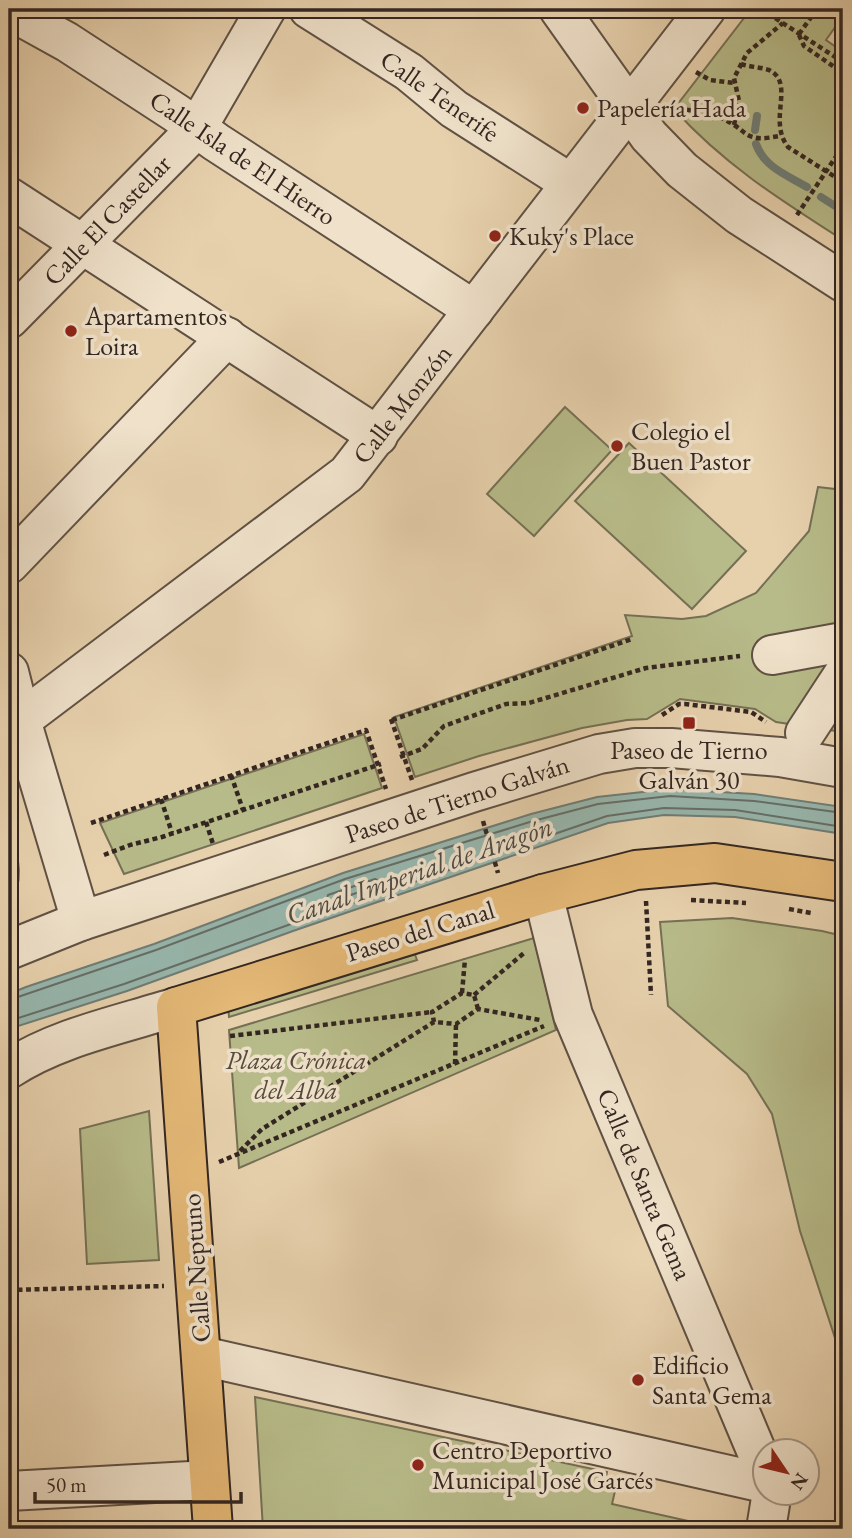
<svg xmlns="http://www.w3.org/2000/svg" width="852" height="1538" viewBox="0 0 852 1538" font-family="'EB Garamond',serif">
<style>
.green{fill:#b7bb89;stroke:#757055;stroke-width:2}
.water{fill:#97b7ae;stroke:#6f7d76;stroke-width:2}
.lines{fill:none;stroke-linecap:round;stroke-linejoin:round}
.shore{stroke:#656e68;stroke-width:2}
.stream{stroke:#6f7d76;stroke-width:8}
.minor-casing{stroke:#605144;stroke-width:42}
.major-casing{stroke:#332621;stroke-width:42}
.path{stroke:#332621;stroke-width:4.5;stroke-dasharray:5 3.5;stroke-linecap:butt}
.minor{stroke:#efe1ca;stroke-width:38}
.major{stroke:#e4b876;stroke-width:38}
.poi-dot{fill:#8f2418;stroke:#efe1ca;stroke-width:2.5}
.labels{text-anchor:middle;stroke-width:7;stroke-linejoin:round;paint-order:stroke}
.street-label{font-size:26px;fill:#332621;stroke:#efe1ca}
.poi-label{font-size:26px;fill:#332621;stroke:#efe1ca;text-anchor:start}
.park-label{font-size:26px;font-style:italic;fill:#544b3b;stroke:#efe1ca}
.water-label{font-size:28px;font-style:italic;fill:#4c4a44;stroke:#efe1ca}
</style>
<rect width="100%" height="100%" fill="#e7d1ad"/>
<filter id="stains"><feTurbulence type="fractalNoise" baseFrequency=".00286" numOctaves="4"/><feColorMatrix values="0 0 0 0 .2 0 0 0 0 .09 0 0 0 0 .02 0 0 0 .5 -.17"/></filter>
<radialGradient id="worn" r=".72"><stop offset=".6" stop-color="#630" stop-opacity="0"/><stop offset="1" stop-color="#630" stop-opacity=".3"/></radialGradient>
<g class="green">
<path d="M751,9h92v7l-17,24 17,12v111l-5,8 5,4v65c-61,-39 -120,-76 -169,-131z"/>
<path d="M565,407l47,43 -78,86 -47,-42z"/>
<path d="M629,443l117,108 -54,58 -117,-108z"/>
<path d="M818,487l25,3v242l-67,-10 -21,-13 -75,-10 -33,20 -20,1 -45,8 -103,28 -64,21 -21,-60 238,-81 -7,-21 57,4 24,-3 50,-23 53,-62z"/>
<path d="M364,734l18,54 -258,86 -24,-51z"/>
<path d="M9,822c6,26 19,58 0,81z"/>
<path d="M732,918l90,13 21,5v418l-6,-10 -37,-113 -28,-117 -25,-40 -79,-68 -8,-84z"/>
<path d="M534,938l22,92 -317,138 -10,-138z"/>
<path d="M413,949l4,11 -188,57 -1,-12z"/>
<path d="M149,1111l10,149 -72,4 -7,-135z"/>
<path d="M255,1397l352,75 -3,16 11,3 -3,13 112,25h-461z"/>
</g>
<path class="water" d="M670,789l84,5 89,13v27l-108,-17 -71,-2 -56,8 -315,108 -166,60 -118,38v-35l17,-7 128,-43 189,-71 188,-59 66,-17z"/>
<g class="lines">
<g class="shore">
<path d="M375,879l4,2 -2,5 -47,16 -4,-2 2,-5z"/>
<path d="M9,1000l147,-50 189,-71 188,-58 65,-17 72,-8 84,5 89,12"/>
<path d="M9,1021l115,-37 167,-60 316,-108 57,-8 71,2 108,17"/>
</g>
<g class="stream">
<path d="M755,130l2,-14"/>
<path d="M756,144c9,24 31,31 51,43"/>
<path d="M821,197l22,14"/>
</g>
<defs>
<g id="minor">
<path d="M309,9l100,63 45,37 116,74"/>
<path d="M559,9l90,127 33,34 57,45 104,67"/>
<path d="M9,10l58,32 109,71 40,29 258,168"/>
<path d="M9,197l369,239"/>
<path d="M9,319l188,-191 69,-119"/>
<path d="M9,564l218,-227"/>
<path d="M772,655l71,-13"/>
<path d="M9,672l12,48 60,201"/>
<path d="M21,720l326,-246 359,-465"/>
<path d="M805,733l38,-58"/>
<path d="M543,894l30,121 191,454"/>
<path d="M9,950l72,-29 393,-129 125,-38 36,-6h36l109,9 63,11"/>
<path d="M9,1069c49,-32 111,-44 167,-62"/>
<path d="M202,1356l562,127"/>
<path d="M9,1491l200,-11"/>
<path d="M766,1529l6,-37"/>
</g>
<path id="major" d="M213,1529l-37,-522 367,-113 93,-24 79,-7 128,19"/>
</defs>
<use href="#minor" class="minor-casing"/>
<use href="#major" class="major-casing"/>
<g class="path">
<path d="M761,9l82,53"/>
<path d="M799,34l18,-25"/>
<path d="M799,35l5,11 39,27"/>
<path d="M741,64c9,3 19,3 28,6 27,13 -2,50 19,77l55,35"/>
<path d="M696,72l14,8 24,3"/>
<path d="M669,109c22,0 46,3 65,16 7,4 11,10 19,12 8,3 19,0 27,-1"/>
<path d="M734,125l5,-24 -5,-23 13,-25 36,-30"/>
<path d="M797,215l46,-69"/>
<path d="M662,715l17,-11h6l66,8 15,10"/>
<path d="M391,719l21,61"/>
<path d="M392,720l240,-81"/>
<path d="M400,757l22,-8 22,-23 62,-22 23,-1 117,-35 94,-12"/>
<path d="M231,775l12,35"/>
<path d="M161,799l11,34"/>
<path d="M483,821l15,52"/>
<path d="M206,822l7,22"/>
<path d="M91,823l275,-93 20,59"/>
<path d="M104,855l26,-10 32,-8 219,-73"/>
<path d="M691,900l55,3"/>
<path d="M646,901l5,94"/>
<path d="M789,909l22,4"/>
<path d="M462,993l3,-34"/>
<path d="M474,995l50,-42"/>
<path d="M478,1009l-4,-14 -12,-2 -30,19 2,10 22,2 22,-15 62,11"/>
<path d="M230,1036l202,-24"/>
<path d="M455,1064l1,-40"/>
<path d="M240,1151l22,-22 172,-107"/>
<path d="M219,1162l325,-136"/>
<path d="M9,1290l155,-4"/>
</g>
<use href="#minor" class="minor"/>
<use href="#major" class="major"/>
</g>
<g class="poi-dot">
<circle cx="583" cy="108" r="7"/>
<circle cx="495" cy="236" r="7"/>
<circle cx="71" cy="331" r="7"/>
<circle cx="617" cy="446" r="7"/>
<rect x="682" y="716" width="14" height="14" rx="3.5"/>
<circle cx="638" cy="1380" r="7"/>
<circle cx="418" cy="1465" r="7"/>
</g>
<g class="labels">
<g class="street-label">
<text transform="translate(440 96) rotate(35)" y="9">Calle Tenerife</text>
<text transform="translate(243 158) rotate(34)" y="9">Calle Isla de El Hierro</text>
<text transform="translate(107 220) rotate(-46)" y="9">Calle El Castellar</text>
<text transform="translate(402 404) rotate(-52)" y="9">Calle Monzón</text>
<text transform="translate(457 799) rotate(-18)" y="9">Paseo de Tierno Galván</text>
<text transform="translate(420 931) rotate(-17)" y="9">Paseo del Canal</text>
<text transform="translate(645 1184) rotate(67)" y="9">Calle de Santa Gema</text>
<text transform="translate(196 1268) rotate(-94)" y="9">Calle Neptuno</text>
</g>
<g class="poi-label">
<text x="597" y="117">Papelería Hada</text>
<text x="509" y="245">Kuky's Place</text>
<text x="85" y="325">Apartamentos<tspan x="85" dy="30">Loira</tspan></text>
<text x="631" y="440">Colegio el<tspan x="631" dy="30">Buen Pastor</tspan></text>
<text x="689" y="759" text-anchor="middle">Paseo de Tierno<tspan x="689" dy="30">Galván 30</tspan></text>
<text x="652" y="1374">Edificio<tspan x="652" dy="30">Santa Gema</tspan></text>
<text x="432" y="1459">Centro Deportivo<tspan x="432" dy="30">Municipal José Garcés</tspan></text>
</g>
<g class="park-label">
<text x="296" y="1069">Plaza Crónica<tspan x="296" dy="30">del Alba</tspan></text>
</g>
<g class="water-label">
<text transform="translate(419 870) rotate(-19)" y="10">Canal Imperial de Aragón</text>
</g>
</g>
<rect width="852" height="1538" fill="none" stroke="#e7d1ad" stroke-width="35"/>
<rect x="10" y="10" width="831" height="1517" fill="none" stroke="#332621" stroke-width="3.5"/>
<rect x="18" y="18" width="817" height="1503" fill="none" stroke="#332621" stroke-width="2"/>
<g transform="translate(786 1472) rotate(125)"><circle r="33" fill="#efe1ca" stroke="#a49686" stroke-width="2"/>
<path d="M0-5L12 26L0 18L-12 26Z" fill="#8f2418"/>
<text y="-10" font-size="19" font-weight="bold" text-anchor="middle" fill="#332621">N</text>
</g>
<path d="M35 1492v10h206v-10" fill="none" stroke="#332621" stroke-width="3.5"/>
<text x="46" y="1492" font-size="21" fill="#332621" stroke="#efe1ca" stroke-width="5" paint-order="stroke">50 m</text>
<rect width="100%" height="100%" filter="url(#stains)"/>
<rect width="100%" height="100%" fill="url(#worn)"/>
</svg>
